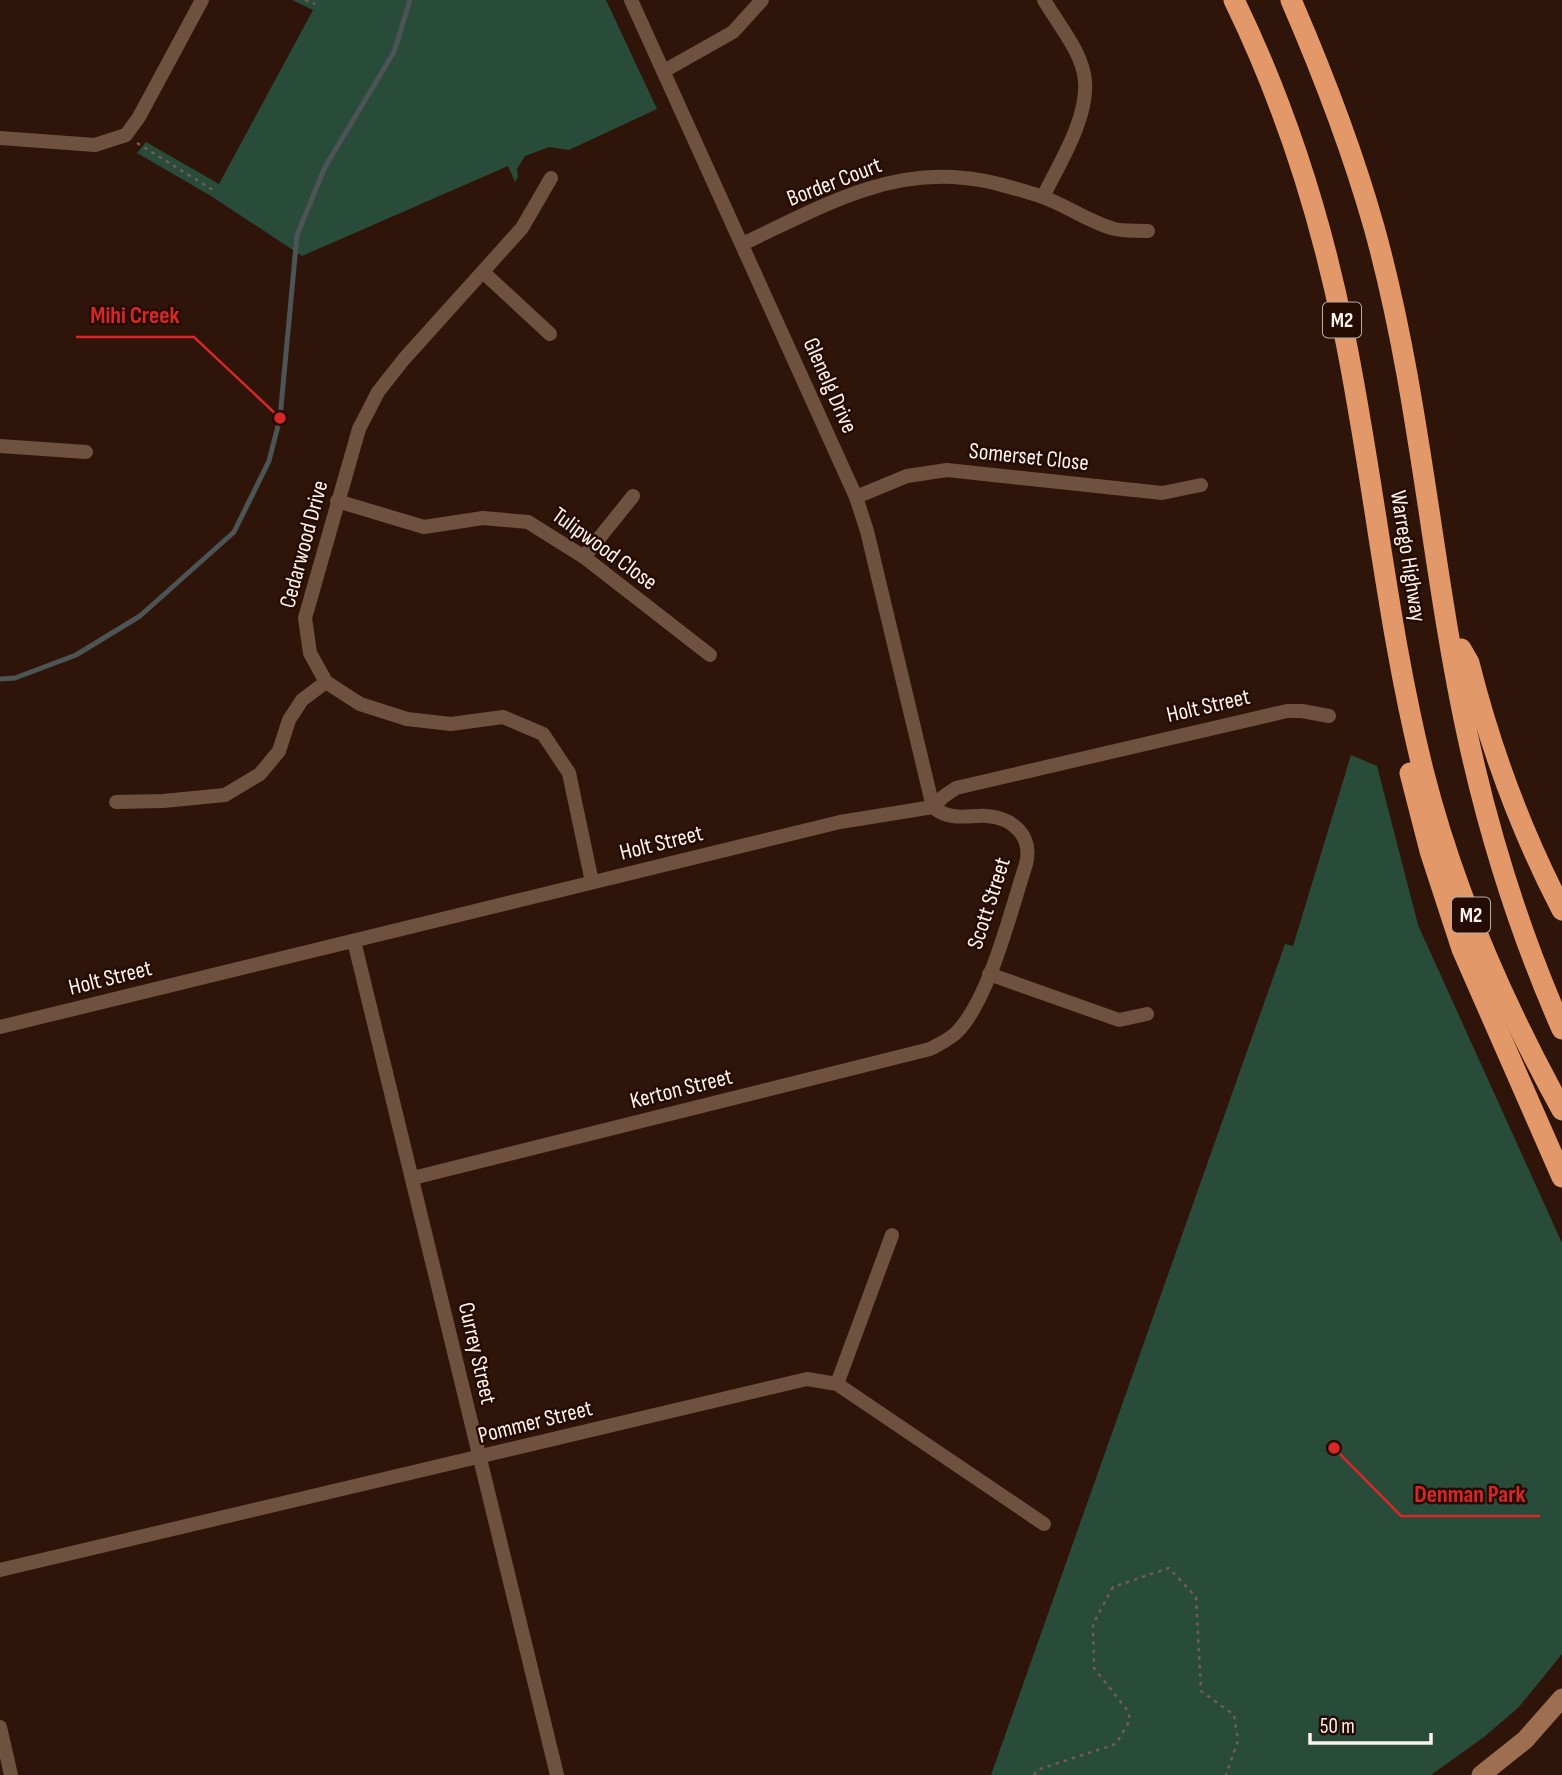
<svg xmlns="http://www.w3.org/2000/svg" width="1562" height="1775" viewBox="0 0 1562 1775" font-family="'Sofia Sans Condensed',sans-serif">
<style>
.green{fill:#294b3a}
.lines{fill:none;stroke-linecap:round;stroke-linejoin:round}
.stream{stroke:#4c5456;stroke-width:5}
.path{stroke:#725d53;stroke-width:2.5;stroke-dasharray:3.5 5;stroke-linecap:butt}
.street{stroke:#6f513f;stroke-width:14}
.secondary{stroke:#9e6e50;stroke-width:19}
.highway{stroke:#e39869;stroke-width:21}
.labels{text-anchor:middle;stroke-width:5;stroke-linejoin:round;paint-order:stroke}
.shield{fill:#250c02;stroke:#bcada6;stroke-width:2}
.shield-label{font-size:21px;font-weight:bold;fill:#fdf2ed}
.street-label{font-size:23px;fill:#fdf2ed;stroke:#250c02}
.leader{fill:none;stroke:#d62828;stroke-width:2.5}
.callout-dot{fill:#d62828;stroke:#250c02;stroke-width:2.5}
.callout-label{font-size:24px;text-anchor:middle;font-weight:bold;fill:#d62828;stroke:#250c02;stroke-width:5;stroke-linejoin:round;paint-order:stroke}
</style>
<rect width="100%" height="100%" fill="#2f1509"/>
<g class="green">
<path d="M292,0h314l51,109 -88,41 -20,-3 -24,9 -8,13 1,8 -3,5 -7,-16 -206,90 -91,-60 -74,-43 9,-11 73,42 94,-174z"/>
<path d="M1351,755l26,11 41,159 144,318v411l-44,54 -34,29 -53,38h-440l294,-831 8,2z"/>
</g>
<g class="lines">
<path class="stream" d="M0,679l15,-1 61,-23 64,-39 94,-84 35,-71 11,-43 17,-183 28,-68 69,-115 16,-52"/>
<g class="path">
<path d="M305,0l10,4"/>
<path d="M137,143l76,47"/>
<path d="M1034,1775l3,-5 79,-26 14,-24 -2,-9 -34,-43 -1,-44 20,-37 56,-19 27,29 5,94 33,24 4,26 -12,34"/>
</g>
<g class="street">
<path d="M631,0l225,497 11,34 66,276"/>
<path d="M664,71l69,-39 29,-32"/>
<path d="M0,138l95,7 31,-10 13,-18 63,-117"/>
<path d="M551,178l-29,50 -118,131 -26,33 -19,37 -54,189 5,35 16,29 34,22 47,15 44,5 52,-7 40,17 26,39 23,109"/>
<path d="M1043,197c16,-33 45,-78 42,-116 -2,-28 -27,-57 -41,-81"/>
<path d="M742,244c72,-33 140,-75 222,-66 25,2 49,10 73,17 26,8 48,25 74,33 11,4 25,2 37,3"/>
<path d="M483,272l67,62"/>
<path d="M0,446l86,6"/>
<path d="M856,497l51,-21 40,-6 215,23 39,-8"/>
<path d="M337,501l87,26 59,-9 45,4 56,35 126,98"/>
<path d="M584,557l49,-61"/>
<path d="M116,802l47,-1 62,-6 35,-21 19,-23 10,-31 13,-20 24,-18"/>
<path d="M354,941l203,834"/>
<path d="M989,974l130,46 28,-6"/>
<path d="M0,1027l840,-205 93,-15 10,-10 13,-9 331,-77h15l27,5"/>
<path d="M413,1178l517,-129c9,-5 21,-10 28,-18 32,-34 53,-121 68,-167 7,-28 -13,-46 -39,-48 -11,-1 -23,2 -34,0 -8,-1 -14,-4 -20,-9"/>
<path d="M837,1384l55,-149"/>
<path d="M0,1570l807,-191 30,5 207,140"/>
<path d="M0,1727l11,48"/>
</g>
<path class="secondary" d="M1481,1775l44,-35 37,-42"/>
<g class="highway">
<path d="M1234,0c51,105 87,218 110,332 30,146 43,294 79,438 30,119 80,233 139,340"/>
<path d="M1291,0c32,74 61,149 83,227 46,165 57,339 93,506 22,102 53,201 95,296"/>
<path d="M1461,649l8,14c22,87 52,168 93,247"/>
<path d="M1410,773l20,78 32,98 100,228"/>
</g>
</g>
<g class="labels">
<g class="shield">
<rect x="1323" y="302.5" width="38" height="35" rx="5"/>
<rect x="1452" y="897.5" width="38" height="35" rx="5"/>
</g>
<g class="shield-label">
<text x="1342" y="327">M2</text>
<text x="1471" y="922">M2</text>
</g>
<g class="street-label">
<text transform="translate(834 181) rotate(-21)" y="8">Border Court</text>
<text transform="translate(831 385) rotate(66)" y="8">Glenelg Drive</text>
<text transform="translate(1029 456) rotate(6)" y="8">Somerset Close</text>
<text transform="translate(303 544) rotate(-75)" y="8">Cedarwood Drive</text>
<text transform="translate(605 548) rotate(36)" y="8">Tulipwood Close</text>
<text transform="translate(1409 556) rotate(81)" y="8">Warrego Highway</text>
<text transform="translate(1208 705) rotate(-13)" y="8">Holt Street</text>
<text transform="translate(661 842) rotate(-14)" y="8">Holt Street</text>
<text transform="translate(988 903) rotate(-72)" y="8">Scott Street</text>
<text transform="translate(110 977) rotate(-14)" y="8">Holt Street</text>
<text transform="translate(681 1088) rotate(-14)" y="8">Kerton Street</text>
<text transform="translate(478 1353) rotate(77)" y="8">Currey Street</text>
<text transform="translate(535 1421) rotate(-14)" y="8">Pommer Street</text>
</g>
</g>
<path class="leader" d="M280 418L194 337H76M1334 1448L1401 1516H1540"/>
<g class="callout-dot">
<circle cx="280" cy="418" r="7"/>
<circle cx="1334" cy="1448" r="7"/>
</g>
<g class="callout-label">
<text x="135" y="323">Mihi Creek</text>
<text x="1470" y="1502">Denman Park</text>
</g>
<path d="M1310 1733v10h121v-10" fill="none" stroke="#fdf2ed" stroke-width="3.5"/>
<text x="1320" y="1733" font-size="21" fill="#fdf2ed" stroke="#250c02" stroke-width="5" paint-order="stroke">50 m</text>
</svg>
